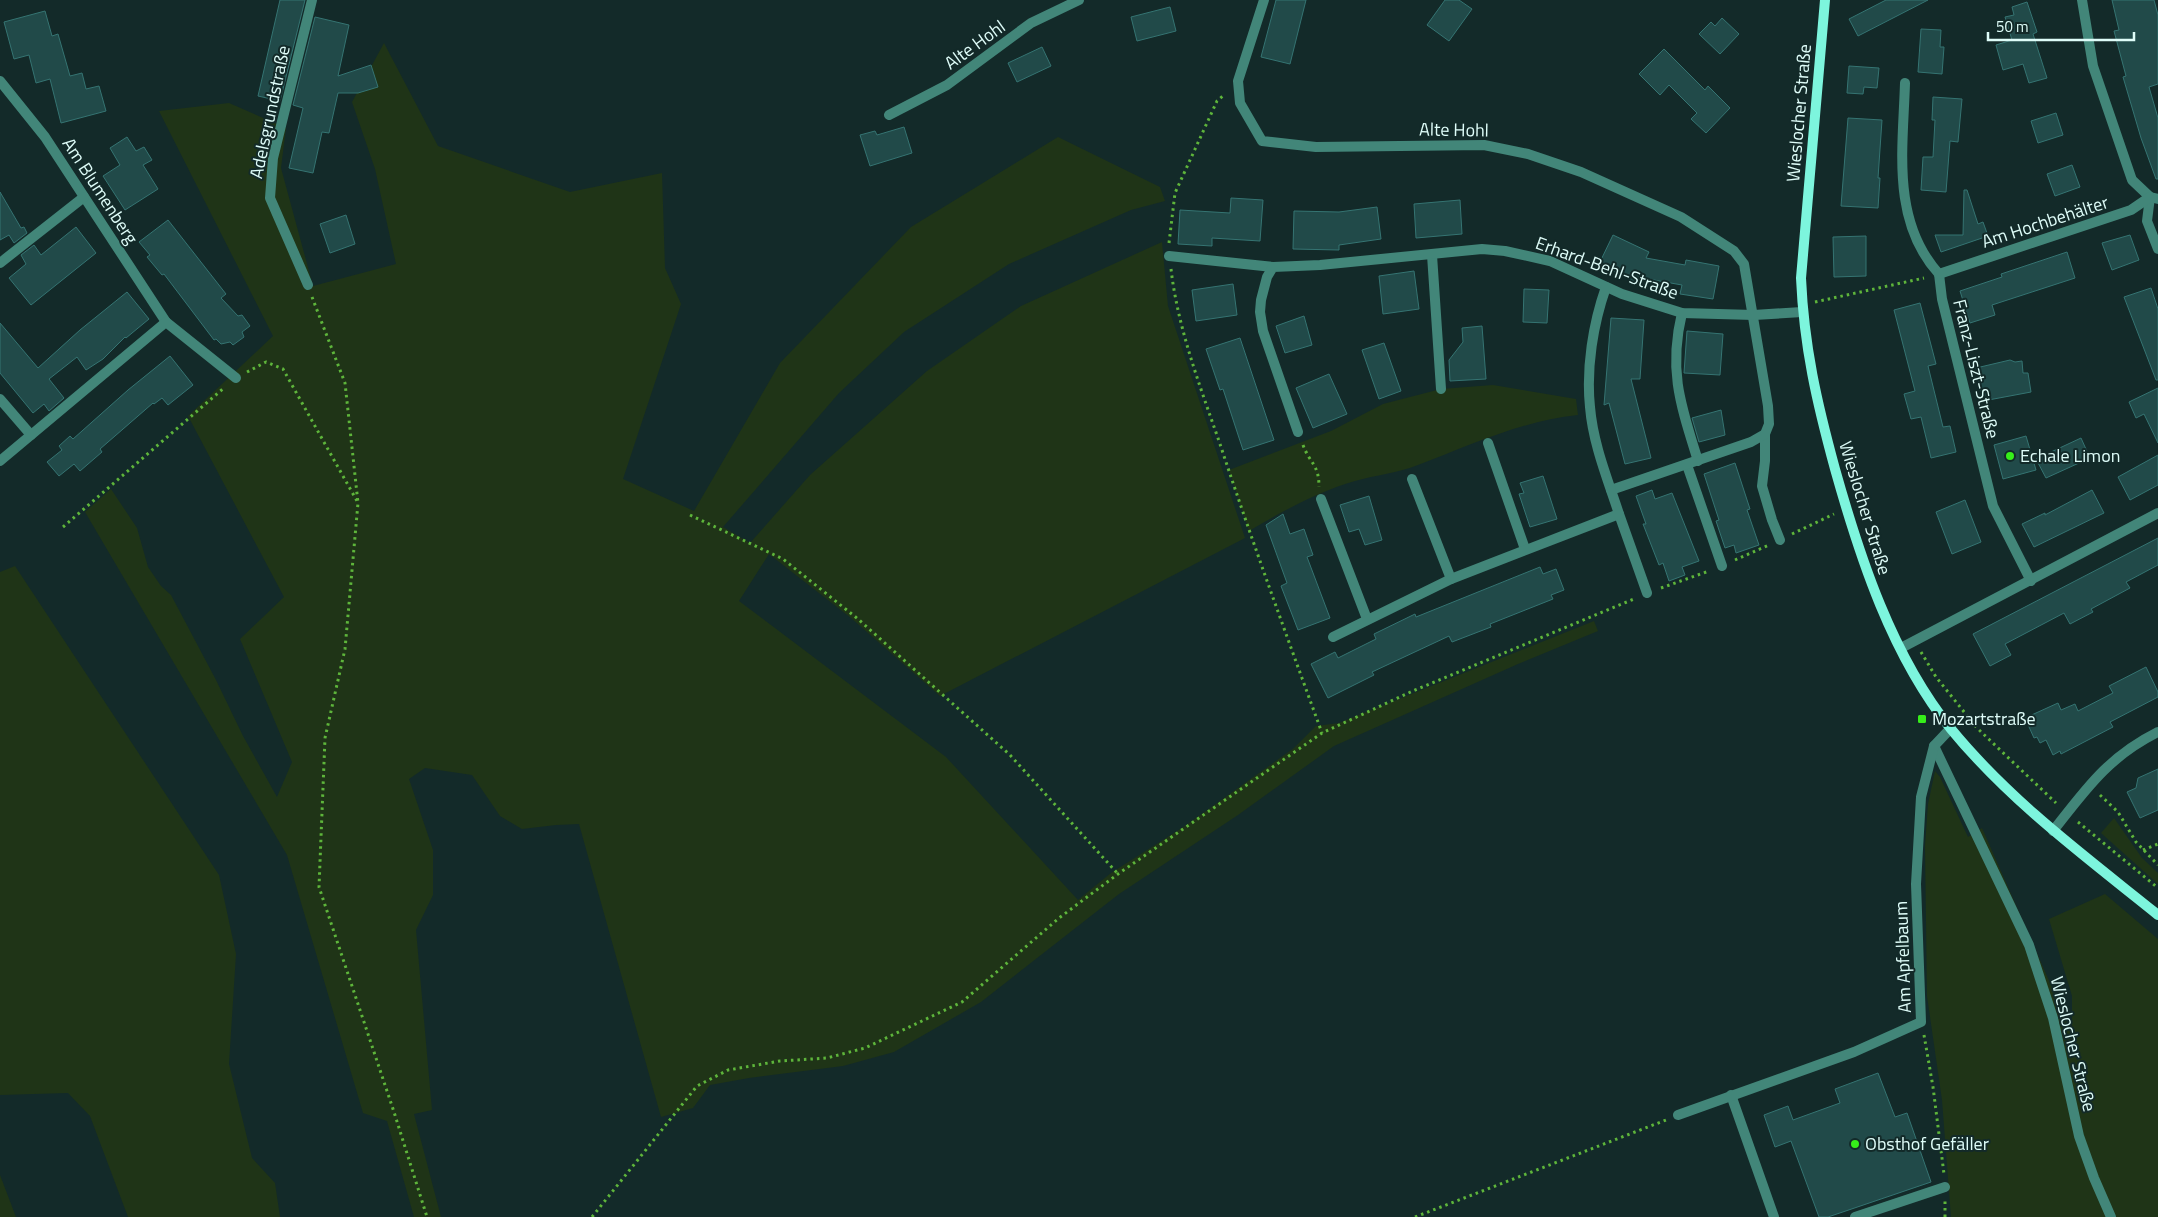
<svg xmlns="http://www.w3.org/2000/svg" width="2158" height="1217" viewBox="0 0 2158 1217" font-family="'Titillium Web',sans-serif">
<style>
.green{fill:#1f3417}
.building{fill:#214a49;stroke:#357472}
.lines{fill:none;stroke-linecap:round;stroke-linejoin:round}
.path{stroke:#5eb53b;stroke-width:3;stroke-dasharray:2.5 4;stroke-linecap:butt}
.service{stroke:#428679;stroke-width:10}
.pedestrian{stroke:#428679;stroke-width:10}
.minor{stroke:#428679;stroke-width:10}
.secondary{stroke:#7df5dd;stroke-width:10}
.poi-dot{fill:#36ee1a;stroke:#132a29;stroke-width:2}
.labels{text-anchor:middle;stroke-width:4;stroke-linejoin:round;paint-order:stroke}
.street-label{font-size:18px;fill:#dffdf9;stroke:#132a29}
.poi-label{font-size:18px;fill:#dffdf9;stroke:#132a29;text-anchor:start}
</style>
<rect width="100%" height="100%" fill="#132a29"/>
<g class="green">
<path d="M384,43l54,103 132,46 92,-19 3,95 16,36 -58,175 71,32 86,-148 131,-136 147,-90 102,50 5,14 -34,9 -122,54 -105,68 -65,61 -116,134 27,16 60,-68 117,-104 94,-65 141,-64 6,64 77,232 -305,158 -89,-78 -82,-64 -30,47 207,156 132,143 33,-27 74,-47 109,-78 22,-22 23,-3 255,-102 4,10 -80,33 -184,82 -96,69 -119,79 -138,108 -87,50 -51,14 -94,12 -39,7 -17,23 -32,9 -82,-293 -23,1 -34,4 -22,-13 -28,-41 -47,-7 -16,11 24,71v45l-17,35 16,180 -18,4 27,103h-27l-27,-96 -24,-8 -76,-258 -202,-343 26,-23 26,39 11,39 13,19 10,9 45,85 27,56 34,61 15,-35 -52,-123 44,-42 -96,-181 85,-80 -114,-225 70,-8 57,25 -5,40 32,118 83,-22 -21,-95 -23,-67z"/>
<path d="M1493,385l83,14 2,16c-57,6 -107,30 -160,50 -20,8 -42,10 -63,16 -38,11 -72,30 -106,50l-20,-61 102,-39 52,-27 58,-15z"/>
<path d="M15,566l204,309 17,79 -7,110 23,94 23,25 5,34h-152l-38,-101 -22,-23 -68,2v-523z"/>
<path d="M1935,771l5,6 28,60 14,-9 90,205v-37l-23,-77 56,-25 53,45v278h-207l-9,-117 -15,-104 -2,-150 3,-42z"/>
<path d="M2114,818l28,40 16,15v11l-57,-51z"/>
<path d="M0,1175l16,42h-16z"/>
</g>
<g class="building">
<path d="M280,0h25l-25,101 -22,-5z"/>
<path d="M1276,0h30l-16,64 -29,-7z"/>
<path d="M1445,0h14l13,9 -23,32 -22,-16z"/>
<path d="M1886,0h42l-70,36 -9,-17z"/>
<path d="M2112,0h42l4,15v69l-9,3 9,31v61h-2l-15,-41 -18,-61 3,-1 -12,-45 5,-1z"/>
<path d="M2027,2l10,30 -4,2 14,44 -18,5 -6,-19 -20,6 -7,-25 16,-5 -7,-23 9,-2 -2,-8z"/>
<path d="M1170,7l6,24 -39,10 -6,-24z"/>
<path d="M45,11l7,25 6,-2 12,42 12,-3 4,16 13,-3 7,25 -45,12 -11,-44 -14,4 -7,-28 -15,4 -10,-37z"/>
<path d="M315,17l34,8 -11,51 33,-11 7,22 -20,6h-20l-9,40 -7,-1 -9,41 -24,-5 14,-60 -10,-3z"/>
<path d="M1722,18l17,16 -19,20 -21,-20 12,-12 4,4z"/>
<path d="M1921,29l20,1 -1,17h4l-2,27 -24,-2z"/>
<path d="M1042,47l9,19 -34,16 -9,-19z"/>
<path d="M1664,49l41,41 3,-4 22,22 -24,25 -15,-14 6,-6 -28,-28 -9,10 -21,-21z"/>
<path d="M1849,66l30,2 -2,20 -13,-1 -1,7 -16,-1z"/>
<path d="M1933,97l29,2 -4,43 -8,-1 -4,51 -25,-2 2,-33h10l2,-37h-3z"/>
<path d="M2056,113l7,22 -25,8 -7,-22z"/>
<path d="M1848,118l34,2 -4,58h2l-2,30 -37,-2z"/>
<path d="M904,127l8,26 -42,13 -10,-31 15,-4 2,4z"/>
<path d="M127,137l9,14 8,-4 8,13 -9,5 15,24 -33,21 -22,-34 17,-11 -10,-17z"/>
<path d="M2072,165l8,22 -25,9 -8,-22z"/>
<path d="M1964,190h3l11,34 5,-2 5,14 -47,16 -6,-17h28z"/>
<path d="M0,192l21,36 3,-1 3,6 -13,10 -5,-8 -9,5z"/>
<path d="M1231,198l32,2 -3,41 -48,-3v8l-34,-2 2,-34 50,3z"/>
<path d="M1460,200l2,34 -46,4 -2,-34z"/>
<path d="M1377,207l4,32 -42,6v5l-46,-1 1,-38 45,1z"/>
<path d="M346,215l9,29 -25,9 -10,-29z"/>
<path d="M168,220l58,74 -5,4 17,18 4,-1 8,11 -8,6 2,5 -11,8 -3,-3 -9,2 -5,-5 -2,1 -50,-66 -2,1 -15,-18 3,-2 -11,-13z"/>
<path d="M76,227l20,26 -65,52 -22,-27 17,-14 -5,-9 13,-10 7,10z"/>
<path d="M1613,235l36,17 -3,6 39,7 1,-5 33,6 -6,33 -33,-5 2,-9 -45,-8 -2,5 -36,-18z"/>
<path d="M2130,235l9,25 -27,10 -10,-27z"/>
<path d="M1866,236v40l-32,1 -1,-40z"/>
<path d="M2067,252l8,26 -83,27 3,10 -25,8 -10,-32 42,-14 -1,-3z"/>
<path d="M1414,271l5,38 -36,5 -4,-38z"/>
<path d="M1233,284l4,31 -41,6 -4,-31z"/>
<path d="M2151,288l7,21v71h-2l-32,-83z"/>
<path d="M1524,289l25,1 -2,33 -24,-1z"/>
<path d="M127,292l22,27 -23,19 -1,-1 -22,22 -17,11 -9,-13 -28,22 15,19 -15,13 -5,-7 -11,9 -33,-40v-50l38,45 42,-38z"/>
<path d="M1920,303l16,61 -8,2 15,61 7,-1 6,26 -25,6 -10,-41 -10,2 -7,-25 11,-3 -21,-81z"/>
<path d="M1304,316l8,29 -27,8 -9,-27z"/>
<path d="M1611,318l33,2 -4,59h-9l20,79 -26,6 -16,-61 -5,2z"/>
<path d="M1482,326l4,53 -36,2 -1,-21 14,-18 -1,-14z"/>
<path d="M1687,331l36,3 -3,41 -36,-2z"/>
<path d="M1240,338l34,102 -31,10 -20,-61 -3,1 -14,-41z"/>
<path d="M1384,343l17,48 -22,8 -17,-49z"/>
<path d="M170,356l23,29 -25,20 -6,-7 -8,6 -1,-1 -53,46 2,3 -22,19 -6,-7 -15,12 -12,-14 15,-12 -3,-4 11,-10 3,3 55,-49z"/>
<path d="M2010,360l5,2 7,-1 1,12h5l3,19 -48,9 -7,-33z"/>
<path d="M1329,374l18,40 -34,14 -17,-40z"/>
<path d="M2158,388v55l-14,-29 -8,4 -7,-16z"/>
<path d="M1721,410l4,25 -26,7 -7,-24z"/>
<path d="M2026,436l10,34 -33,9 -9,-34z"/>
<path d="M2081,438l9,20 -44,20 -10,-19z"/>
<path d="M2158,455v30l-28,15 -12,-23z"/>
<path d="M1735,463l15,46 -3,1 12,35 -23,8 -2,-8 -9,3 -9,-27 3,-1 -15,-46z"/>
<path d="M1543,476l14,43 -27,8 -11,-33 5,-1 -4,-10z"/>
<path d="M1652,490l3,9 17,-6 27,68 -17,6 3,8 -16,6 -6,-18 -4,2 -16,-41h3l-10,-28z"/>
<path d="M2092,490l12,23 -70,34 -12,-23 23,-11v2z"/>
<path d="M1369,496l13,44 -17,5 -6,-16 -10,3 -9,-27z"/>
<path d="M1965,500l16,42 -29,12 -16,-42z"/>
<path d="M1283,514l7,20 14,-5 9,26 -6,2 23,61 -32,12 -17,-44 6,-3 -21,-58z"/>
<path d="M2158,538v27l-32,17 4,6 -39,21 2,3 -23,12 -6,-11 -59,31 6,11 -21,11 -17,-32z"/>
<path d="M1540,567l3,7 13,-5 8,21 -13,5 2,4 -63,25 1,3 -39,15 -3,-6 -77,36 2,3 -46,23 -17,-34 24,-12 3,6 38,-19 -2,-5 41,-20 1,3z"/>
<path d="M2146,667l12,25v5l-48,25 3,5 -52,27 -1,-3 -7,4 -7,-15 -6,3 -3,-6 -3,1 -9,-20 33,-15 3,7 14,-6 3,7 35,-18 -4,-7z"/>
<path d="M2158,769v41l-18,8 -13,-26 9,-4 2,-10z"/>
<path d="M1878,1073l17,44 12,-4 24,69 -103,35h-9l-28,-76 -16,6 -11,-32 24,-9 5,14 47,-17 -5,-14z"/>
</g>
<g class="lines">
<g class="path">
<path d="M1169,243l6,-50 42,-92 8,-7"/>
<path d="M1171,269c7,60 29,117 49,175 32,97 67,193 102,289"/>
<path d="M312,297l33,86 13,120 -13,146 -20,89 -6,149 75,225 33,105"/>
<path d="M1815,302l109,-24"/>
<path d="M247,372l19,-10 17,7 74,132"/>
<path d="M1303,445c7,19 16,19 16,42"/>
<path d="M690,515l93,44 75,60 152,136 108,119"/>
<path d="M63,527l162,-140"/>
<path d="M1792,534l42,-20"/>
<path d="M1735,560l34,-15"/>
<path d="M1661,588l48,-17"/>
<path d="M1921,652l15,25 41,51 79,75"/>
<path d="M2100,795l18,17 18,30 22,23"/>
<path d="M2078,822l80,66"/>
<path d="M2143,850l15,-6"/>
<path d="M1924,1035l9,52 11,87"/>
<path d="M592,1217l105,-131 31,-16 52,-9 47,-3 38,-10 97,-46 97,-84 59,-44 204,-141 93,-43 219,-91"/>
<path d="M1415,1217l251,-97"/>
<path d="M1945,1217v-16"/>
</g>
<g class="service">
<path d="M1432,255l9,134"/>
<path d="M1169,256l104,11"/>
<path d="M1321,499l46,120"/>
<path d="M1934,746l95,199 24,73 26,118 15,42 17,39"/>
<path d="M1731,1095l43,122"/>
<path d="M1678,1115l176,-63 67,-30 -5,-138 5,-87 13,-51 17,-18"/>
<path d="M1855,1217l90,-30"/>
</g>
<g class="pedestrian">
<path d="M1682,313c-14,58 -1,93 16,148"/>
<path d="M1765,434v27l-3,25 10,34 8,20"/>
<path d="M1488,443l37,106"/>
<path d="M1687,465l35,101"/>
<path d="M1412,479l39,100"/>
<path d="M1619,514l28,79"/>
</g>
<g class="minor">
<path d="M1264,0l-26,81 2,22 22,38 54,6 168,-2 44,9 53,18 100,45 53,34 10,13 24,142 1,18 -4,10 -14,8 -140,48"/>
<path d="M2082,0l11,66 39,114 18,17 -3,24 11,28"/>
<path d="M0,81l45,56 121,185"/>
<path d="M1905,83c-2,66 -14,138 34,191"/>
<path d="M889,115l58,-30 84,-62 48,-23"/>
<path d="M0,263l84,-66"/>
<path d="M1939,274l3,25 51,207 38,75"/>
<path d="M1939,274l192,-64 19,-13 8,2"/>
<path d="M308,285l-38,-87 3,-40 39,-158"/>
<path d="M0,399l31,36"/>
<path d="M1298,432l-35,-101 -3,-19 1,-12 6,-23 6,-10 47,-2 162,-16 23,2 45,10 72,33 60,19 72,2 48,-3"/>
<path d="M0,461l166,-139 70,56"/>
<path d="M1333,637l118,-58 168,-65c-11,-34 -26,-70 -29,-107 -4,-39 3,-83 16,-120"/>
<path d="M1901,648l257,-135"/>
<path d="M2053,831c33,-42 55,-74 105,-99"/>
</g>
<path class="secondary" d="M1825,0l-24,278c3,69 16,125 34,191 25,89 57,187 116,260 59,72 135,128 207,186"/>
</g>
<g class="poi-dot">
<circle cx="2010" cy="456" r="5"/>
<rect x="1917" y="714" width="10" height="10" rx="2.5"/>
<circle cx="1855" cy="1144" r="5"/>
</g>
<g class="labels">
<g class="street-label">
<text transform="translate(975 45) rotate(-36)" y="6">Alte Hohl</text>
<text transform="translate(270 112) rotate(-78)" y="6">Adelsgrundstraße</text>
<text transform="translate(1799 113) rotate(-85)" y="6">Wieslocher Straße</text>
<text transform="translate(1454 130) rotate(1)" y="6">Alte Hohl</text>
<text transform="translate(100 191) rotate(57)" y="6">Am Blumenberg</text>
<text transform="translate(2045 222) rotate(-18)" y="6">Am Hochbehälter</text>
<text transform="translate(1607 268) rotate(20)" y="6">Erhard-Behl-Straße</text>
<text transform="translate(1976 369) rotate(76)" y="6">Franz-Liszt-Straße</text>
<text transform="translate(1865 508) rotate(73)" y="6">Wieslocher Straße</text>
<text transform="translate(1903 957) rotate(-92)" y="6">Am Apfelbaum</text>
<text transform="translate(2073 1044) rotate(76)" y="6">Wieslocher Straße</text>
</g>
<g class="poi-label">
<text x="2020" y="462">Echale Limon</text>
<text x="1932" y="725">Mozartstraße</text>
<text x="1865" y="1150">Obsthof Gefäller</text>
</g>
</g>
<path d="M1988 32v8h146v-8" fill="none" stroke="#dffdf9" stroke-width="2.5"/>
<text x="1996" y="32" font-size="15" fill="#dffdf9" stroke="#132a29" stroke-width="4" paint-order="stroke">50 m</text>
</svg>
